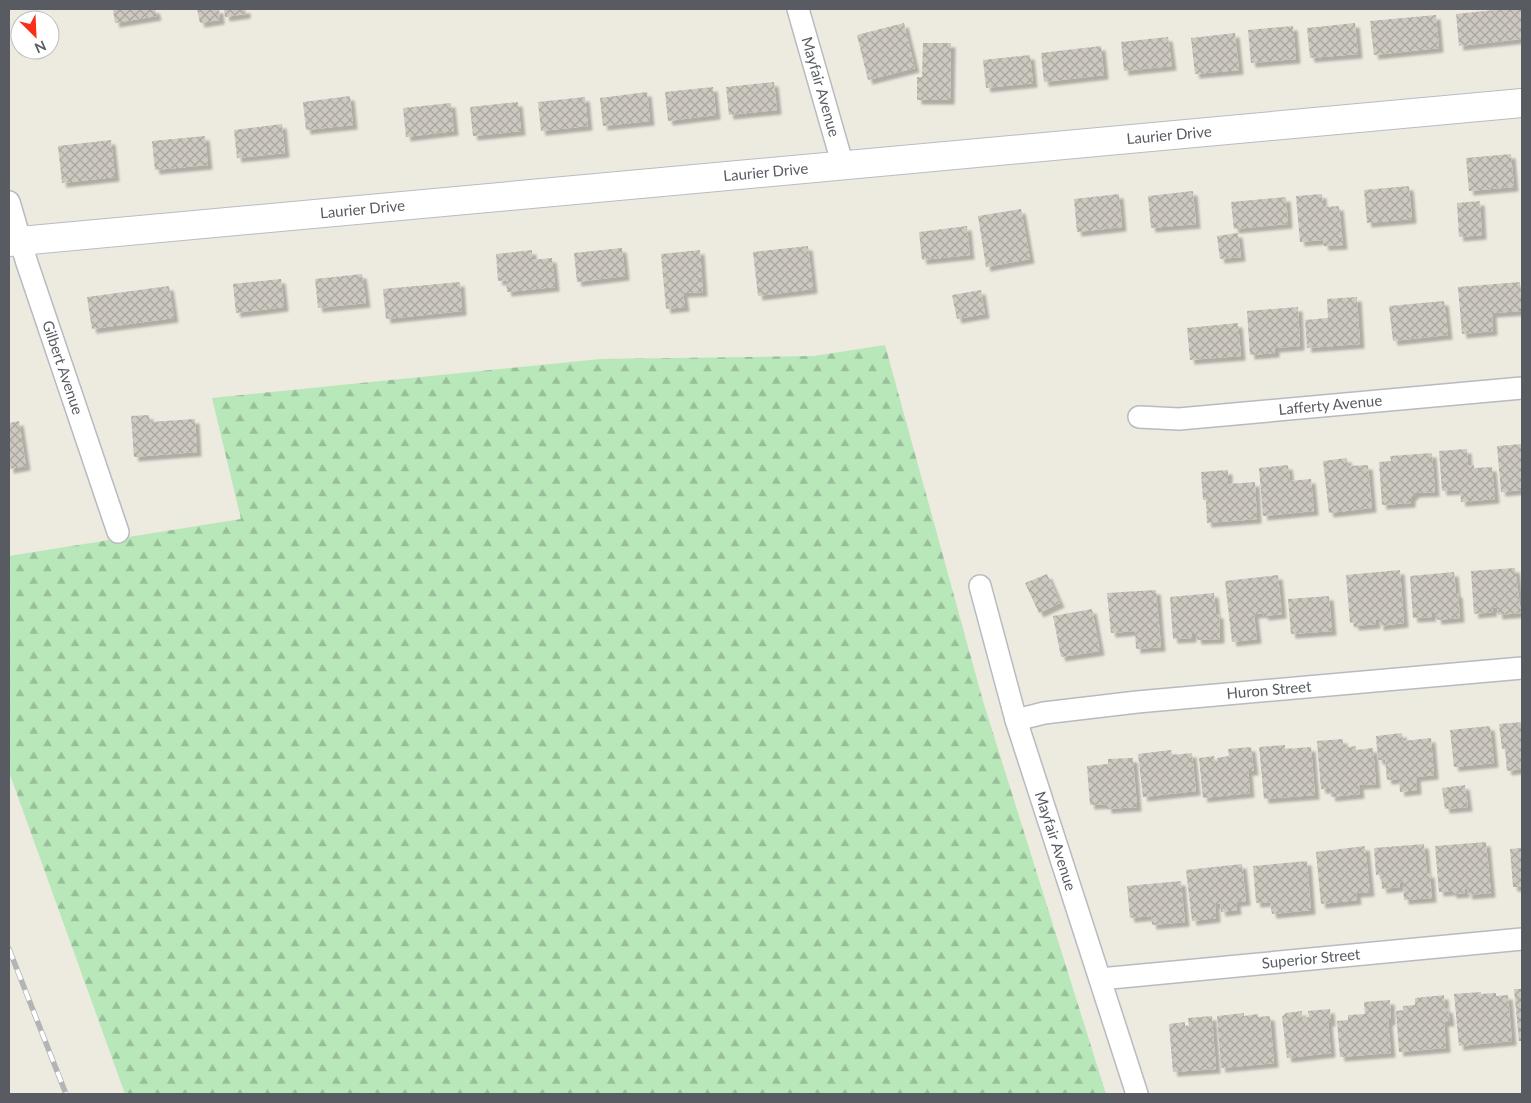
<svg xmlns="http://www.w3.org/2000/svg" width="1531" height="1103" viewBox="0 0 1531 1103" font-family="Lato,sans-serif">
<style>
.forest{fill:url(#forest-firs)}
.building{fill:url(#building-cross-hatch);filter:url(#shadow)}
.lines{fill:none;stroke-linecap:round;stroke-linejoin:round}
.street-casing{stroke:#b7bac0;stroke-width:24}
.secondary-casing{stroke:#b8bcc3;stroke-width:30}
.street{stroke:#fff;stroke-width:21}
.secondary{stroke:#fff;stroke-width:28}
.rail-casing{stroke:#b3b4b5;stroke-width:5.5}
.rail{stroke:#fff;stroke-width:4;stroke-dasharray:11;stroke-linecap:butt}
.labels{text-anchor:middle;stroke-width:5;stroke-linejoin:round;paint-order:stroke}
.street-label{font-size:15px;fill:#585c62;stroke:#fff}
</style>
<defs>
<pattern id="forest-firs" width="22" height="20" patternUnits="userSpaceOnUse" patternTransform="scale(1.25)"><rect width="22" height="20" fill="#b8e8b9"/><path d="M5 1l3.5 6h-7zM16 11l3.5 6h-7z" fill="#98bf9a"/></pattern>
<pattern id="building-cross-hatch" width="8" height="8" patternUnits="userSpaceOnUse" patternTransform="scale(1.25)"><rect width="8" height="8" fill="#cdc8c0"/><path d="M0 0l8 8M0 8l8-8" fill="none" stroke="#a9a69f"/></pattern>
<filter id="shadow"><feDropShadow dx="4.5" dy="4.5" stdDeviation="1" flood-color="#0004"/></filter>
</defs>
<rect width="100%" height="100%" fill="#edeadf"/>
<path class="forest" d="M885,345l98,356 123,393h-981l-116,-322v-216l232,-37 -29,-121 388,-39 214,-3z"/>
<g class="building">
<path d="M113,9h42l2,7 -42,7z"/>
<path d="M197,9h22l1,11 -20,3z"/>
<path d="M224,9h22v5l-21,3z"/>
<path d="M1504,9h18v30l-63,7 -3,-32z"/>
<path d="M1436,15l3,33 -65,7 -4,-34z"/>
<path d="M904,23l11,45 -47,12 -11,-45z"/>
<path d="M1355,23l3,31 -48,4 -3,-30z"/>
<path d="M1293,26l3,33 -45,4 -3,-33z"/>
<path d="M1235,33l4,37 -44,4 -4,-36z"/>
<path d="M1168,37l4,29 -48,5 -3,-29z"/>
<path d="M923,43h28l-1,57h-33v-23h5z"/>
<path d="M1101,46l3,29 -60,7 -3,-29z"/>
<path d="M1030,55l3,28 -47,5 -3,-28z"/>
<path d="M774,82l3,28 -48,5 -3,-28z"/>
<path d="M713,87l3,28 -48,6 -3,-29z"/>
<path d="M647,92l3,29 -47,5 -3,-28z"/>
<path d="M350,96l3,29 -47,5 -3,-28z"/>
<path d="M585,97l3,29 -47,5 -3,-29z"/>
<path d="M518,102l3,29 -48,5 -3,-29z"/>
<path d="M451,103l3,28 -48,6 -3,-29z"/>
<path d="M282,124l3,29 -48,5 -3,-28z"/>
<path d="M205,136l3,29 -53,5 -3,-29z"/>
<path d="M111,140l4,37 -53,6 -4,-37z"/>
<path d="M1511,154l3,33 -45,4 -3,-33z"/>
<path d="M1409,186l3,33 -45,4 -3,-33z"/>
<path d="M1193,191l3,33 -45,4 -3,-32z"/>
<path d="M1119,194l3,33 -45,5 -3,-33z"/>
<path d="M1322,194l1,13 16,-1 4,39 -19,1 -1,-6 -23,2 -4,-46z"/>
<path d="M1286,197l2,27 -54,5 -3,-27z"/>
<path d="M1480,201l2,34 -23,2 -2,-34z"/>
<path d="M1021,209l9,50 -44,8 -8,-51z"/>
<path d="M967,226l3,29 -48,5 -3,-28z"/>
<path d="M1238,233l3,24 -21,2 -3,-23z"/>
<path d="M808,246l5,43 -55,7 -5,-44z"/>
<path d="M622,248l3,28 -48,6 -3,-29z"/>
<path d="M532,250v10l20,-2 3,29 -48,5 -1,-12 -8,1 -2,-27z"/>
<path d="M700,250l3,42 -20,1 2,14 -19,2 -5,-55z"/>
<path d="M362,274l4,29 -48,5 -3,-29z"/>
<path d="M281,279l3,28 -48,6 -3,-29z"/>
<path d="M460,282l2,29 -76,8 -3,-30z"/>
<path d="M1520,282l2,29 -30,2 1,18 -31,3 -4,-47z"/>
<path d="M169,286l5,32 -82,11 -5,-32z"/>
<path d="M981,290l4,24 -28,5 -5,-24z"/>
<path d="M1357,297l3,47 -53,4 -2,-28 23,-2 -1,-19z"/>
<path d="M1444,301l4,34 -55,6 -4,-35z"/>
<path d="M1298,307l2,39 -25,2v5l-25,2 -3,-44z"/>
<path d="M1238,323l3,33 -51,4 -3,-32z"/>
<path d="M149,415l1,7 45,-3 2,33 -63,5 -3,-41z"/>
<path d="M19,421l7,45 -17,3v-46z"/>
<path d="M1522,444v46l-21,2 -4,-46z"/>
<path d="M1467,449l1,16h6v3l18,-1 3,32 -34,3 -1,-12 -18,1 -3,-40z"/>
<path d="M1432,453l3,39 -20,1 -4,4v6l-29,2 -3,-43 12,-1 -1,-5z"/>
<path d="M1347,458l1,8 20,-1 4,43 -43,5 -6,-52z"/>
<path d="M1288,465l2,16 21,-2 3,32 -51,5 -4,-48z"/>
<path d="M1228,470v14l27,-2 2,37 -50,4 -1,-23h-3l-2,-28z"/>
<path d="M1515,568l6,45 -23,2 -1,-7h-5l1,4 -19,2 -3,-43z"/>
<path d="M1400,570l4,53 -25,3v-7l-3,1v4l-22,2v-4l-4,1 -4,-48z"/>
<path d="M1454,572l2,21h2l2,25 -23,2 -1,-7h-5l1,4 -19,1 -3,-42z"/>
<path d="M1047,574l13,29 -21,10 -14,-30z"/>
<path d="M1278,575l4,39 -18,2 -1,-3 -9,1 3,25 -25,3 -7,-61z"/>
<path d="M1156,590l5,57 -25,2 -1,-18 -24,2 -4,-40z"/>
<path d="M1214,593l2,21h3l1,25 -23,1 -1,-6h-4v4l-19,1 -3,-42z"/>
<path d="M1329,596l3,35 -41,3 -3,-35z"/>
<path d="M1092,609l8,42 -39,6 -8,-41z"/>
<path d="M1522,722v47l-15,2 -2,-22h-3l-3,-25z"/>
<path d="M1490,726l4,37 -40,4 -4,-37z"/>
<path d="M1402,733l1,8 28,-3 3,37 -18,2 1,13 -17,2 -1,-13 -12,1 -2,-20h-7l-2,-24z"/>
<path d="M1343,739v9l13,-2v4l17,-2 3,36 -17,1 1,9 -29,3 -1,-8h-9l-4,-48z"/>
<path d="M1285,745v4l26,-2 4,48 -51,4 -5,-52z"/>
<path d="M1251,747l3,24h-6l2,22 -47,5 -4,-40 15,-2 1,6h3l-1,-4 12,-2 -1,-7z"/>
<path d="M1171,750l1,5 20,-2 4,38 -53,6 -5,-43z"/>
<path d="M1133,758l4,49 -30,2v-5l-17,1 -3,-39 21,-2v-5z"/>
<path d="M1465,785l3,22 -23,2 -3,-21z"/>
<path d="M1486,842l5,51 -23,2 -1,-6h-2v4l-13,1v-3l-13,1 -4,-46z"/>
<path d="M1424,844l3,30 3,-1 2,25 -28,2 -1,-17h-4l1,4 -18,2 -1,-14h-5l-2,-27z"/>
<path d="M1365,846l5,46 -14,1 1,7 -36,4 -5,-52z"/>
<path d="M1522,848v39h-9l-3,-38z"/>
<path d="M1307,861l4,49 -39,4 -2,-12 -14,1 -3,-37z"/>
<path d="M1242,864l4,37 -10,1 1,8 -16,2 -1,-8h-5l1,14 -24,3 -6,-51z"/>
<path d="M1181,881l4,41 -33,3 -1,-9 -21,2 -3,-32z"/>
<path d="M1514,989h8v52h-3z"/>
<path d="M1481,992v2l15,-1v3l12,-1 4,46 -53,5 -5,-52z"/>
<path d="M1444,995l1,14 3,-1 2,14h-6l2,26 -47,4 -3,-41 7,-1v-4l12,-1v-7z"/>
<path d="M1390,1000l1,21h-3l3,32 -51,4 -3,-36 11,-1v-5l17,-1 -1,-12z"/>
<path d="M1330,1009l1,13h-3l3,31 -44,5 -5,-41 4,-4 16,-2v7l7,-1 -1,-6z"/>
<path d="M1244,1013v3l14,-2v3l12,-1 4,47 -53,5 -4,-52z"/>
<path d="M1212,1016l4,53 -43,3 -4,-48 16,-2v4h4l-1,-8z"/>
</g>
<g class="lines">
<defs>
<g id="street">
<path id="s1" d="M798,9l45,157"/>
<path id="s2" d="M9,202l18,61 91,269"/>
<path id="s3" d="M1139,417l40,2 343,-31"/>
<path id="s4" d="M980,586l36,134 121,374"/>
<path id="s5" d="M1016,720l28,-7 93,-11 385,-34"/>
<path id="s6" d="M1100,979l422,-40"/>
</g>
<g id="secondary">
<path id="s7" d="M9,242l1513,-139"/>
</g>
</defs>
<use href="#street" class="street-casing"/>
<use href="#secondary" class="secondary-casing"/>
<use href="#street" class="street"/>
<use href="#secondary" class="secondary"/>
<defs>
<path id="rail" d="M9,949l57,145"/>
</defs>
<use href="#rail" class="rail-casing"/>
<use href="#rail" class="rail"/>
</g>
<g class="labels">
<g class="street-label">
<text dy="5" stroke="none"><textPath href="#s1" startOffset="81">Mayfair Avenue</textPath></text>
<text dy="5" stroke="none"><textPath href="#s7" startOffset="1165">Laurier Drive</textPath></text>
<text dy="5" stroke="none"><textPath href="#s7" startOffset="760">Laurier Drive</textPath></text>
<text dy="5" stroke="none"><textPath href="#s7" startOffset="355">Laurier Drive</textPath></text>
<text dy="5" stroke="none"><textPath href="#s2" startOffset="174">Gilbert Avenue</textPath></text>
<text dy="5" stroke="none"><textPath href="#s3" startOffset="192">Lafferty Avenue</textPath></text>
<text dy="5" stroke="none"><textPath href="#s5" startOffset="255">Huron Street</textPath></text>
<text dy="5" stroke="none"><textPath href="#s4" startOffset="266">Mayfair Avenue</textPath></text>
<text dy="5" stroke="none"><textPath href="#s6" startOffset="212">Superior Street</textPath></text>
</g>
</g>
<rect width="1531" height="1103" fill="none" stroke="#585c62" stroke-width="20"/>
<g transform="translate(35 35) rotate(156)"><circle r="24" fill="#ffffff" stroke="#bcbec0"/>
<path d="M0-4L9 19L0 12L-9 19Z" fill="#f82e19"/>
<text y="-8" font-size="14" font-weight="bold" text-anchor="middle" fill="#585c62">N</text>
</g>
</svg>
